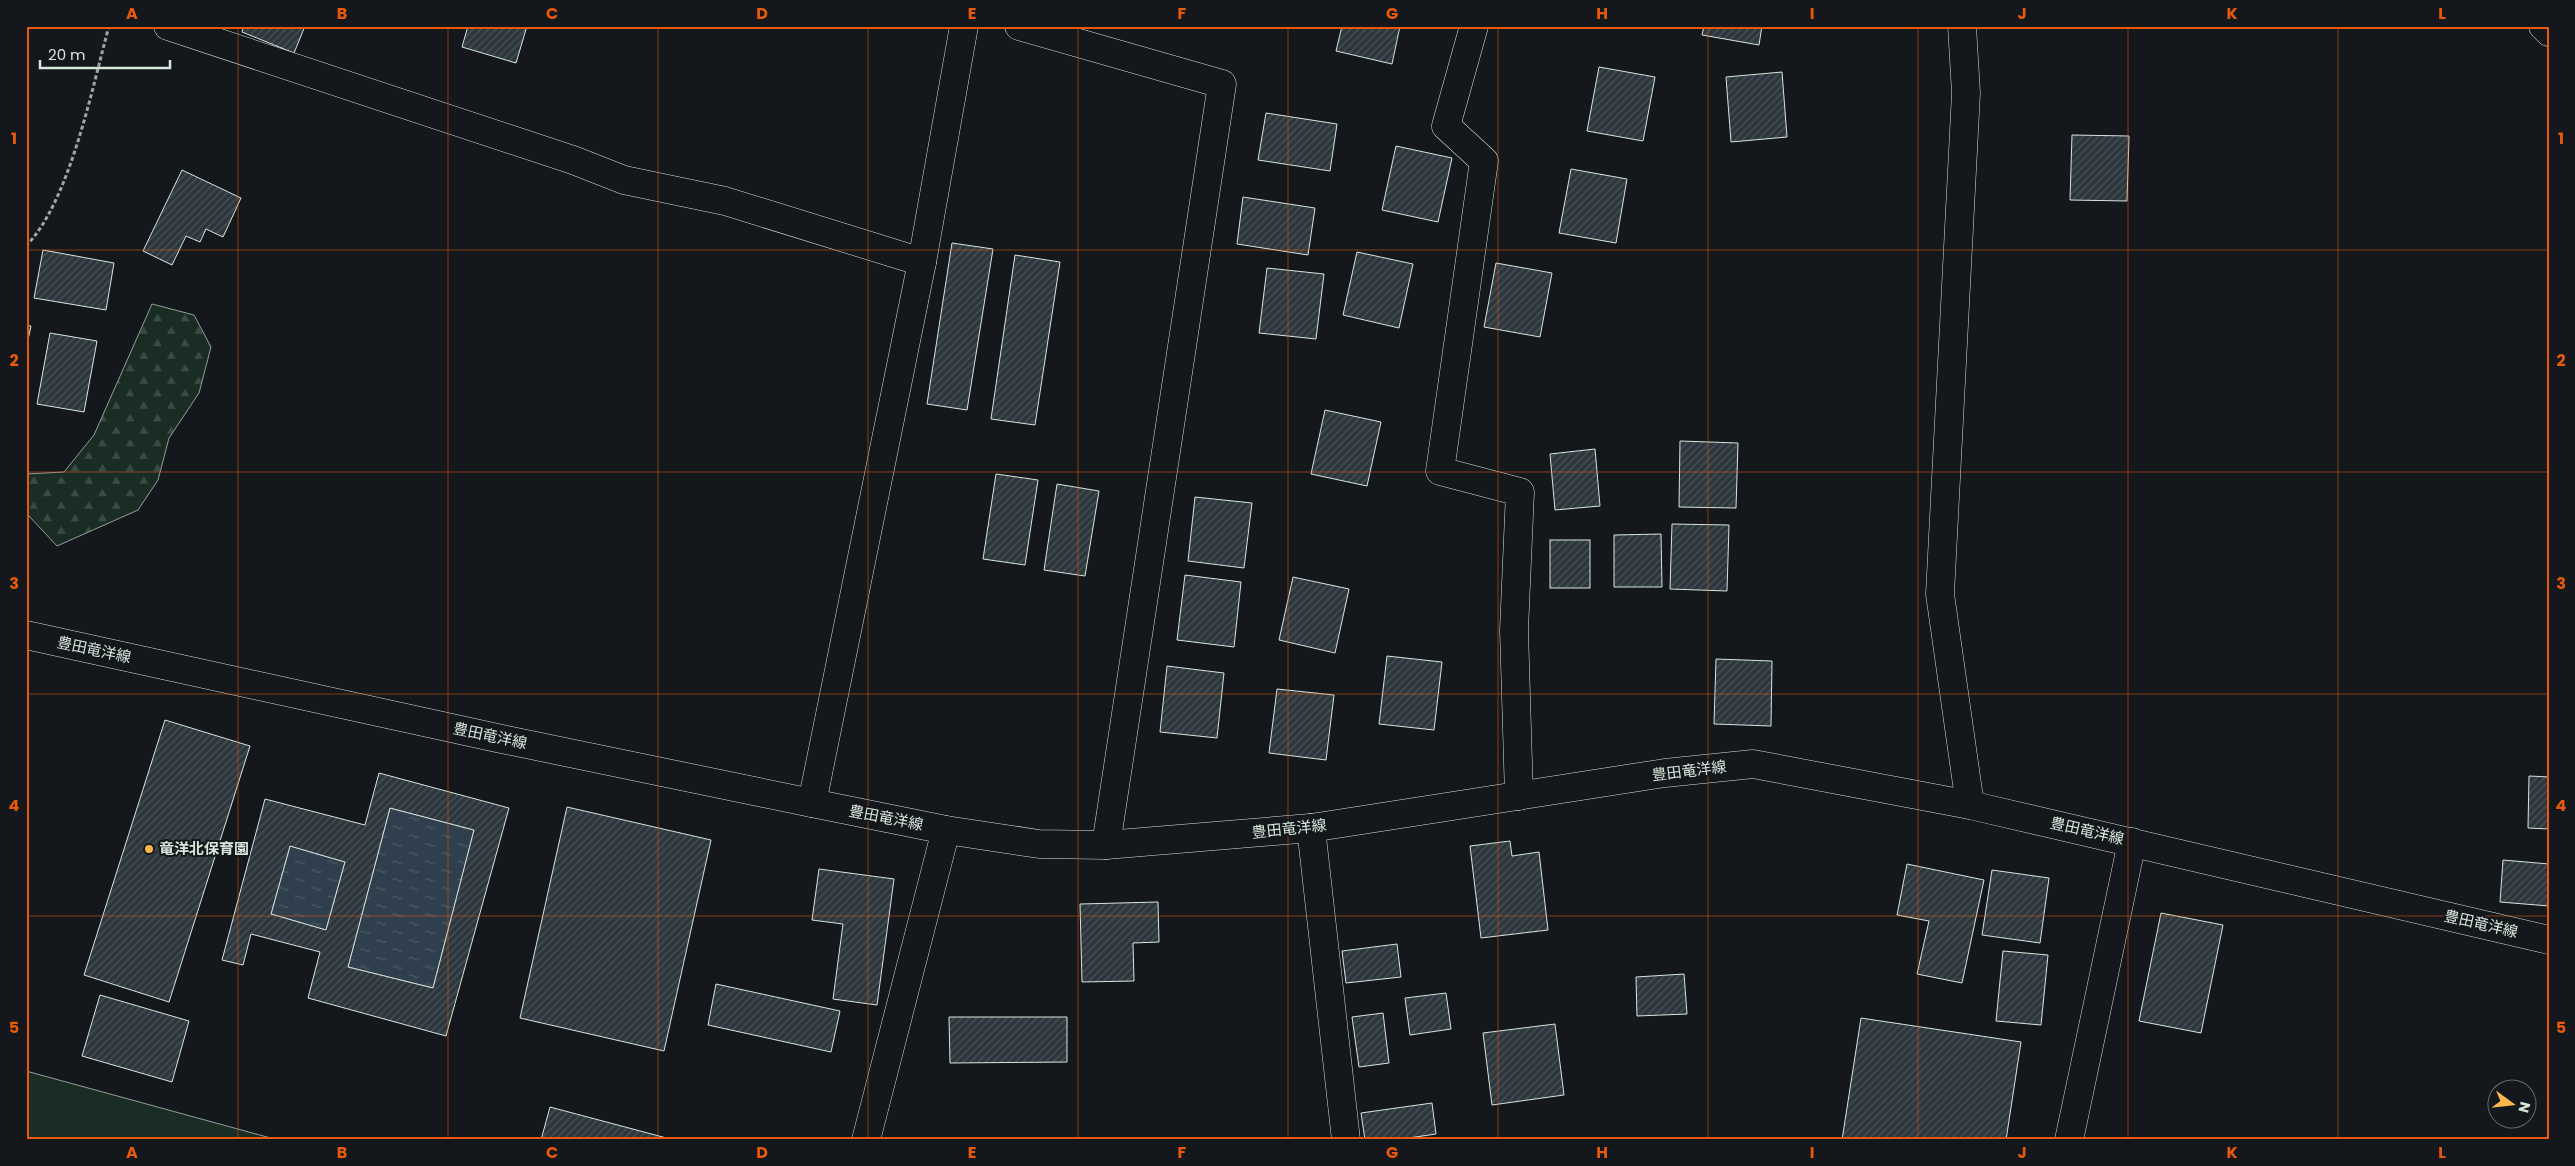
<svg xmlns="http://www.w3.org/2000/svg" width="2575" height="1166" viewBox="0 0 2575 1166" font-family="Poppins,'Noto Sans JP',sans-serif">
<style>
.forest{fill:url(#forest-firs);stroke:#939e99}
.pitch{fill:#1a2d24;stroke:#939e99}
.water{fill:url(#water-ripples);stroke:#939e99}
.building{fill:url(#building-hatch);stroke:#d8e6dc;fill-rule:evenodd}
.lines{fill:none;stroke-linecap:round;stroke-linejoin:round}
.minor-casing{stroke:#d8e6dc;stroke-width:29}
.major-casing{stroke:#d8e6dc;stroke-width:29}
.path{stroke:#9da8a2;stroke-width:3;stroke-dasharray:4 2.5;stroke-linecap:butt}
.minor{stroke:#14181c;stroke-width:28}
.major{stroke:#14181c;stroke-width:28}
.grid{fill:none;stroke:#e8590c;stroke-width:1;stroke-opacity:0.55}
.poi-dot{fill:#ffb74d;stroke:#14181c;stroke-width:2}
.labels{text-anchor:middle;stroke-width:4;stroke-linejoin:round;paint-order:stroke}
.street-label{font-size:15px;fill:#d8e6dc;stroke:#14181c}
.poi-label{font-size:15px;font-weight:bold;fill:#d8e6dc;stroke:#14181c;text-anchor:start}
.neatline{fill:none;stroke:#e8590c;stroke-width:2}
.grid-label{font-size:16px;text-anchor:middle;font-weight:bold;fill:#e8590c}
</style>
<defs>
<pattern id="forest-firs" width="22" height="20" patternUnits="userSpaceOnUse" patternTransform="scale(1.25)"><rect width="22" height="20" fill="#1a2d24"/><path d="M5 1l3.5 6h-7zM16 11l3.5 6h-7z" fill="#3b4b43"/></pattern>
<pattern id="water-ripples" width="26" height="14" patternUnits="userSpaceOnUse" patternTransform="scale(1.25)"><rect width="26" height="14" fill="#2f3f4d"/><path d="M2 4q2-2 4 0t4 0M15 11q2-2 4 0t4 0" fill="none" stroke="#4c5b66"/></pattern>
<pattern id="building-hatch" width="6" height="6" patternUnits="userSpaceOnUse" patternTransform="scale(1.25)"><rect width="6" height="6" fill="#2c363c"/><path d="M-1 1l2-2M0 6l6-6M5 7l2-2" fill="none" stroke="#4a5358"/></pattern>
</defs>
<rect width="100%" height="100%" fill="#14181c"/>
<path class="forest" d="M152,304l42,11 17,32 -12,46 -30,45 -11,42 -20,30 -81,36 -28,-30 -3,-6v-36l38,-2 30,-37z"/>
<path class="pitch" d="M26,1071l252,69h-252z"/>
<g class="water">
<path d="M390,808l84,22 -41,158 -85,-21z"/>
<path d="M290,846l55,16 -19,68 -55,-16z"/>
</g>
<g class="building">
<path d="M244,26h61l-11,27 -52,-21z"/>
<path d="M468,26h59l-11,37 -54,-16z"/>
<path d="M1342,26h58l-8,38 -56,-13z"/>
<path d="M1704,26h58l-3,19 -57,-10z"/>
<path d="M1599,67l56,10 -12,64 -56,-10z"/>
<path d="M1782,72l5,65 -56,5 -5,-65z"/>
<path d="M1266,113l71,11 -7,47 -72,-11z"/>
<path d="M2072,135l57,1 -2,65 -57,-1z"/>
<path d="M1396,146l56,12 -14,64 -56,-12z"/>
<path d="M1571,169l56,10 -11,64 -57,-10z"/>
<path d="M182,170l59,28 -18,39 -17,-8 -6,13 -14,-6 -14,29 -29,-14z"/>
<path d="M1243,197l72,11 -7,47 -71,-11z"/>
<path d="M952,243l41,6 -26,161 -40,-6z"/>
<path d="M43,250l71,13 -8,47 -72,-12z"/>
<path d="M1357,252l56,12 -14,64 -56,-13z"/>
<path d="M1015,255l45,7 -25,163 -44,-6z"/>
<path d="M1496,263l56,10 -12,64 -56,-10z"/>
<path d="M1267,268l57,6 -8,65 -57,-6z"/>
<path d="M26,325l5,1 -5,23z"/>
<path d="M50,333l47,8 -13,71 -47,-8z"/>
<path d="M1325,410l56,12 -14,64 -56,-12z"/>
<path d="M1680,441l58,2 -2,65 -57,-1z"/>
<path d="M1595,449l5,57 -45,4 -5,-56z"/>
<path d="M996,474l42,6 -13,85 -42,-6z"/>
<path d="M1057,484l42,7 -14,85 -41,-6z"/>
<path d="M1195,497l57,6 -8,65 -56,-7z"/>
<path d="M1672,524l57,1 -2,66 -57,-2z"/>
<path d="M1661,534l1,53h-48v-52z"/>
<rect x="1550" y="540" width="40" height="48"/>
<path d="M1185,575l56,7 -7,65 -57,-7z"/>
<path d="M1293,577l56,12 -14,64 -56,-13z"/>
<path d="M1387,656l55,6 -8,68 -55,-6z"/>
<path d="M1716,659l56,2 -1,65 -57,-2z"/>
<path d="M1167,666l57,7 -7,65 -57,-6z"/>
<path d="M1277,689l57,6 -8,65 -57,-7z"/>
<path d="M165,720l85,26 -81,256 -85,-27z"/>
<path d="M379,773l130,35 -63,228 -138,-38 12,-46 -69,-18 -8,31 -21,-5 43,-161 100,26zM390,808l84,22 -41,158 -85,-21zM290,846l55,16 -19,68 -55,-16z"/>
<path d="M2529,776l20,1v52l-21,-1z"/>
<path d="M567,807l144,33 -47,211 -144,-33z"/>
<path d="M1510,841l2,15 27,-4 9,78 -67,8 -11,-92z"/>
<path d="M2503,860l46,4v42l-49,-4z"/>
<path d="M1907,864l77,16 -22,103 -45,-9 12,-53 -32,-6z"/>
<path d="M819,869l75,10 -17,126 -44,-6 10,-75 -31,-4z"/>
<path d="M1992,870l57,8 -9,65 -58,-8z"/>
<path d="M1158,902l1,40 -26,1 1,38 -52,1 -2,-78z"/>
<path d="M2161,913l62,12 -22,108 -62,-12z"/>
<path d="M1397,944l4,33 -55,6 -4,-32z"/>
<path d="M2003,951l45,4 -7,70 -45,-4z"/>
<path d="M1684,974l3,40 -50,2 -1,-39z"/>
<path d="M716,984l124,27 -9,41 -123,-27z"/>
<path d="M1446,993l5,36 -41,6 -5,-37z"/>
<path d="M100,995l89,26 -17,61 -90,-26z"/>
<path d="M1383,1013l6,50 -30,4 -7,-50z"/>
<path d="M949,1017h118v45l-117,1z"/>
<path d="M1861,1018l160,24 -15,98h-164z"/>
<path d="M1555,1024l9,71 -72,10 -9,-72z"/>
<path d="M1432,1103l4,31 -41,6h-30l-4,-27z"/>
<path d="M550,1107l124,33h-133z"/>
</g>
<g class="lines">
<defs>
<g id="minor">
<path d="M168,26l405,134 51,20 101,21 197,61"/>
<path d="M1019,26l203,58 -116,761"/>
<path d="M1474,26l-28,100 38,35 -44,310 80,21 -6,138 5,166"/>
<path d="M1962,26l4,67 -26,501 30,211"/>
<path d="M2543,26l6,6"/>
<path d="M812,803l110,-541 42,-236"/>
<path d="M1311,828l35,312"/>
<path d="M866,1140l80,-310"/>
<path d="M2069,1140l63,-298"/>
</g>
<path id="major" d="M26,635l471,103 315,65 134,27 93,14 67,1 205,-17 354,-55 88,-9 217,41 579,135"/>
</defs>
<use href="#minor" class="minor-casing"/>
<use href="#major" class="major-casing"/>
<path class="path" d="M26,246c44,-45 66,-158 83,-220"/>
<use href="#minor" class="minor"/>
<use href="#major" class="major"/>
</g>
<path class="grid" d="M238,26v1114M448,26v1114M658,26v1114M868,26v1114M1078,26v1114M1288,26v1114M1498,26v1114M1708,26v1114M1918,26v1114M2128,26v1114M2338,26v1114M26,250h2523M26,472h2523M26,694h2523M26,916h2523"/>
<circle class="poi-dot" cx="149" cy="849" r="5"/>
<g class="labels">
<g class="street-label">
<text transform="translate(94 650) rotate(12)" y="5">豊田竜洋線</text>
<text transform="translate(490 736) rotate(12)" y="5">豊田竜洋線</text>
<text transform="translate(1689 771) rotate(-7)" y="5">豊田竜洋線</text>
<text transform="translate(886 818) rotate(11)" y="5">豊田竜洋線</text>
<text transform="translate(1289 829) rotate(-6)" y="5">豊田竜洋線</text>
<text transform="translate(2087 831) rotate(13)" y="5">豊田竜洋線</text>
<text transform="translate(2481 924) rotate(13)" y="5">豊田竜洋線</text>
</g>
<g class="poi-label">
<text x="159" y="854">竜洋北保育園</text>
</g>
</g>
<rect width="2575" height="1166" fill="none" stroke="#14181c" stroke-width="55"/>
<g transform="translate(2512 1104) rotate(105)"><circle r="24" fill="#14181c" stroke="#626a69"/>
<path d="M0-4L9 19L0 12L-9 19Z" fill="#ffb74d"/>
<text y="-8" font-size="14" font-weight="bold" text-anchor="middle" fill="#d8e6dc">N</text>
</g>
<path d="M40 60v8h130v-8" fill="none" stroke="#d8e6dc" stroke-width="2.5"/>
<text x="48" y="60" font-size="15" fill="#d8e6dc" stroke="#14181c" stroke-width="4" paint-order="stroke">20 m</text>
<rect x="28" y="28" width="2520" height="1110" class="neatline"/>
<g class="grid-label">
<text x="132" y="19">A</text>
<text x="342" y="19">B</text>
<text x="552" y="19">C</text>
<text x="762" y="19">D</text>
<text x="972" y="19">E</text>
<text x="1182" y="19">F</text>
<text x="1392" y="19">G</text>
<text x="1602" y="19">H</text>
<text x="1812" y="19">I</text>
<text x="2022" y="19">J</text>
<text x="2232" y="19">K</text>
<text x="2442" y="19">L</text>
<text x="14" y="144">1</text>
<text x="2561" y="144">1</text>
<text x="14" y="366">2</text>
<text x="2561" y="366">2</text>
<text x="14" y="589">3</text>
<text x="2561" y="589">3</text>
<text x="14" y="811">4</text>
<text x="2561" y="811">4</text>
<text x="14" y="1033">5</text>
<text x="2561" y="1033">5</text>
<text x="132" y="1158">A</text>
<text x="342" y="1158">B</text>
<text x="552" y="1158">C</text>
<text x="762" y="1158">D</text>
<text x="972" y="1158">E</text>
<text x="1182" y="1158">F</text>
<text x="1392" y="1158">G</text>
<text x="1602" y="1158">H</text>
<text x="1812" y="1158">I</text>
<text x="2022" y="1158">J</text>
<text x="2232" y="1158">K</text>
<text x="2442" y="1158">L</text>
</g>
</svg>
